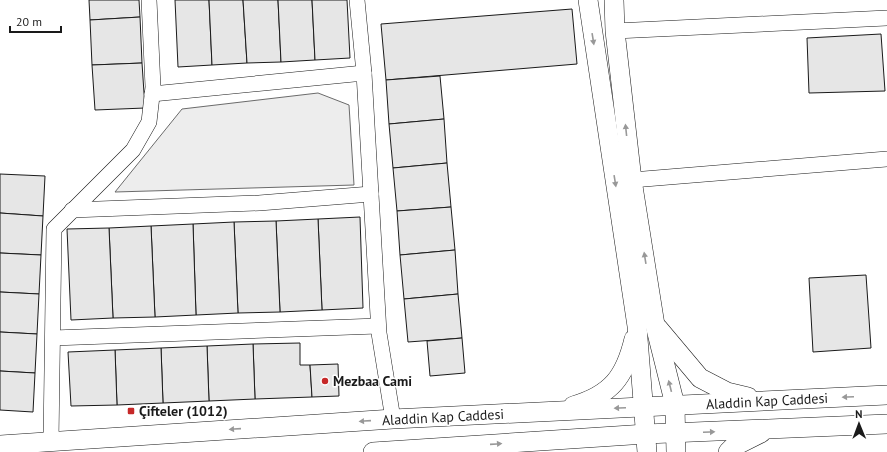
<svg xmlns="http://www.w3.org/2000/svg" width="887" height="452" viewBox="0 0 887 452" font-family="'PT Sans',sans-serif">
<style>
.green{fill:#ededed;stroke:#6a6a6a}
.building{fill:#e6e6e6;stroke:#1a1a1a}
.lines{fill:none;stroke-linecap:round;stroke-linejoin:round}
.minor-casing{stroke:#1a1a1a;stroke-width:16}
.tertiary-casing{stroke:#1a1a1a;stroke-width:20}
.minor{stroke:#fff;stroke-width:15}
.tertiary{stroke:#fff;stroke-width:19}
.oneway{fill:#989898}
.poi-dot{fill:#c62828;stroke:#fff;stroke-width:1.5}
.labels{text-anchor:middle;stroke-width:3;stroke-linejoin:round;paint-order:stroke}
.poi-label{font-size:14px;font-weight:bold;fill:#1a1a1a;stroke:#fff;text-anchor:start}
.street-label{font-size:14px;fill:#1a1a1a;stroke:#fff}
</style>
<rect width="100%" height="100%" fill="#fff"/>
<path class="green" d="M318,93l31,12 5,80 -239,7 67,-83z"/>
<g class="building">
<path d="M89,0h50l1,17 -50,3z"/>
<path d="M175,0h34l3,65 -34,2z"/>
<path d="M209,0h34l4,63 -35,2z"/>
<path d="M243,0h35l3,62 -34,1z"/>
<path d="M278,0h34l3,60 -34,2z"/>
<path d="M312,0h35l3,58 -35,2z"/>
<path d="M572,9l5,55 -191,16 -5,-56z"/>
<path d="M140,17l2,46 -50,2 -2,-45z"/>
<path d="M881,34l4,57 -76,2 -2,-55z"/>
<path d="M142,63l3,45 -50,2 -3,-45z"/>
<path d="M440,76l4,43 -55,5 -3,-44z"/>
<path d="M444,119l3,44 -54,5 -4,-44z"/>
<path d="M447,163l4,44 -54,4 -4,-43z"/>
<path d="M0,174l45,2 -2,40 -43,-3z"/>
<path d="M451,207l4,43 -55,5 -3,-44z"/>
<path d="M0,213l43,3 -2,39 -41,-2z"/>
<path d="M360,217l3,91 -41,2 -4,-91z"/>
<path d="M318,219l4,91 -42,2 -4,-91z"/>
<path d="M276,221l4,91 -42,1 -4,-91z"/>
<path d="M234,222l4,91 -42,2 -3,-91z"/>
<path d="M193,224l3,91 -41,2 -4,-91z"/>
<path d="M151,226l4,91 -42,1 -4,-90z"/>
<path d="M109,228l4,90 -42,2 -4,-91z"/>
<path d="M455,250l3,44 -54,5 -4,-44z"/>
<path d="M0,253l41,2 -2,39 -39,-2z"/>
<path d="M866,275l5,73 -58,4 -4,-74z"/>
<path d="M0,292l39,2 -2,40 -37,-2z"/>
<path d="M458,294l4,44 -54,4 -4,-43z"/>
<path d="M0,332l37,2 -2,39 -35,-2z"/>
<path d="M462,338l3,35 -35,3 -3,-35z"/>
<path d="M300,343v22h10l2,32 -57,2 -2,-55z"/>
<path d="M253,344l2,55 -46,2 -2,-55z"/>
<path d="M207,346l2,55 -46,2 -2,-55z"/>
<path d="M161,348l2,55 -46,2 -2,-55z"/>
<path d="M115,350l2,55 -46,1 -3,-54z"/>
<path d="M338,364l1,32 -27,1 -2,-32z"/>
<path d="M0,371l35,2 -2,39 -33,-2z"/>
</g>
<g class="lines">
<defs>
<g id="minor">
<path d="M357,0l7,73"/>
<path d="M615,31l272,-13"/>
<path d="M152,94l212,-21 15,260 14,86"/>
<path d="M632,180l255,-21"/>
<path d="M72,210l187,-7 112,-9"/>
<path d="M53,338l325,-12"/>
<path d="M51,441l3,-212 79,-79 16,-28 4,-35 -4,-87"/>
</g>
<g id="tertiary">
<path d="M588,0l49,326 10,126"/>
<path d="M614,0l1,31 17,149 23,145 20,80 1,47"/>
<path d="M658,328l42,50 27,14 21,5"/>
<path d="M573,406c38,-11 52,-29 61,-67"/>
<path d="M0,445l393,-26 494,-24"/>
<path d="M373,452l273,-18 241,-10"/>
<path d="M728,452l5,-5 28,-14"/>
</g>
</defs>
<use href="#minor" class="minor-casing"/>
<use href="#tertiary" class="tertiary-casing"/>
<use href="#minor" class="minor"/>
<use href="#tertiary" class="tertiary"/>
</g>
<defs><path id="oneway-solid" d="M-6-.8H1V-3.2L6.5 0L1 3.2V.8H-6Z"/></defs>
<g class="oneway">
<use href="#oneway-solid" transform="translate(593 39) rotate(81)"/>
<use href="#oneway-solid" transform="translate(626 130) rotate(-96)"/>
<use href="#oneway-solid" transform="translate(615 181) rotate(81)"/>
<use href="#oneway-solid" transform="translate(645 258) rotate(-99)"/>
<use href="#oneway-solid" transform="translate(670 386) rotate(-104)"/>
<use href="#oneway-solid" transform="translate(848 397) rotate(177)"/>
<use href="#oneway-solid" transform="translate(620 408) rotate(177)"/>
<use href="#oneway-solid" transform="translate(365 421) rotate(176)"/>
<use href="#oneway-solid" transform="translate(235 429) rotate(176)"/>
<use href="#oneway-solid" transform="translate(709 432) rotate(-2)"/>
<use href="#oneway-solid" transform="translate(496 444) rotate(-4)"/>
</g>
<g class="poi-dot">
<circle cx="325" cy="381" r="4"/>
<rect x="127" y="407" width="8" height="8" rx="2"/>
</g>
<g class="labels">
<g class="poi-label">
<text x="333" y="386">Mezbaa Cami</text>
<text x="139" y="416">Çifteler (1012)</text>
</g>
<g class="street-label">
<text transform="translate(767 401) rotate(-3)" y="5">Aladdin Kap Caddesi</text>
<text transform="translate(443 417) rotate(-3)" y="5">Aladdin Kap Caddesi</text>
</g>
</g>
<g transform="translate(859 424) rotate(359)" stroke="#ffffff" stroke-width="3" paint-order="stroke">
<path d="M0-3L7 15L0 10L-7 15Z" fill="#1a1a1a"/>
<text y="-6" font-size="11" font-weight="bold" text-anchor="middle" fill="#1a1a1a">N</text>
</g>
<path d="M10 26v6h51v-6" fill="none" stroke="#1a1a1a" stroke-width="2"/>
<text x="16" y="26" font-size="12" fill="#1a1a1a" stroke="#ffffff" stroke-width="3" paint-order="stroke">20 m</text>
</svg>
